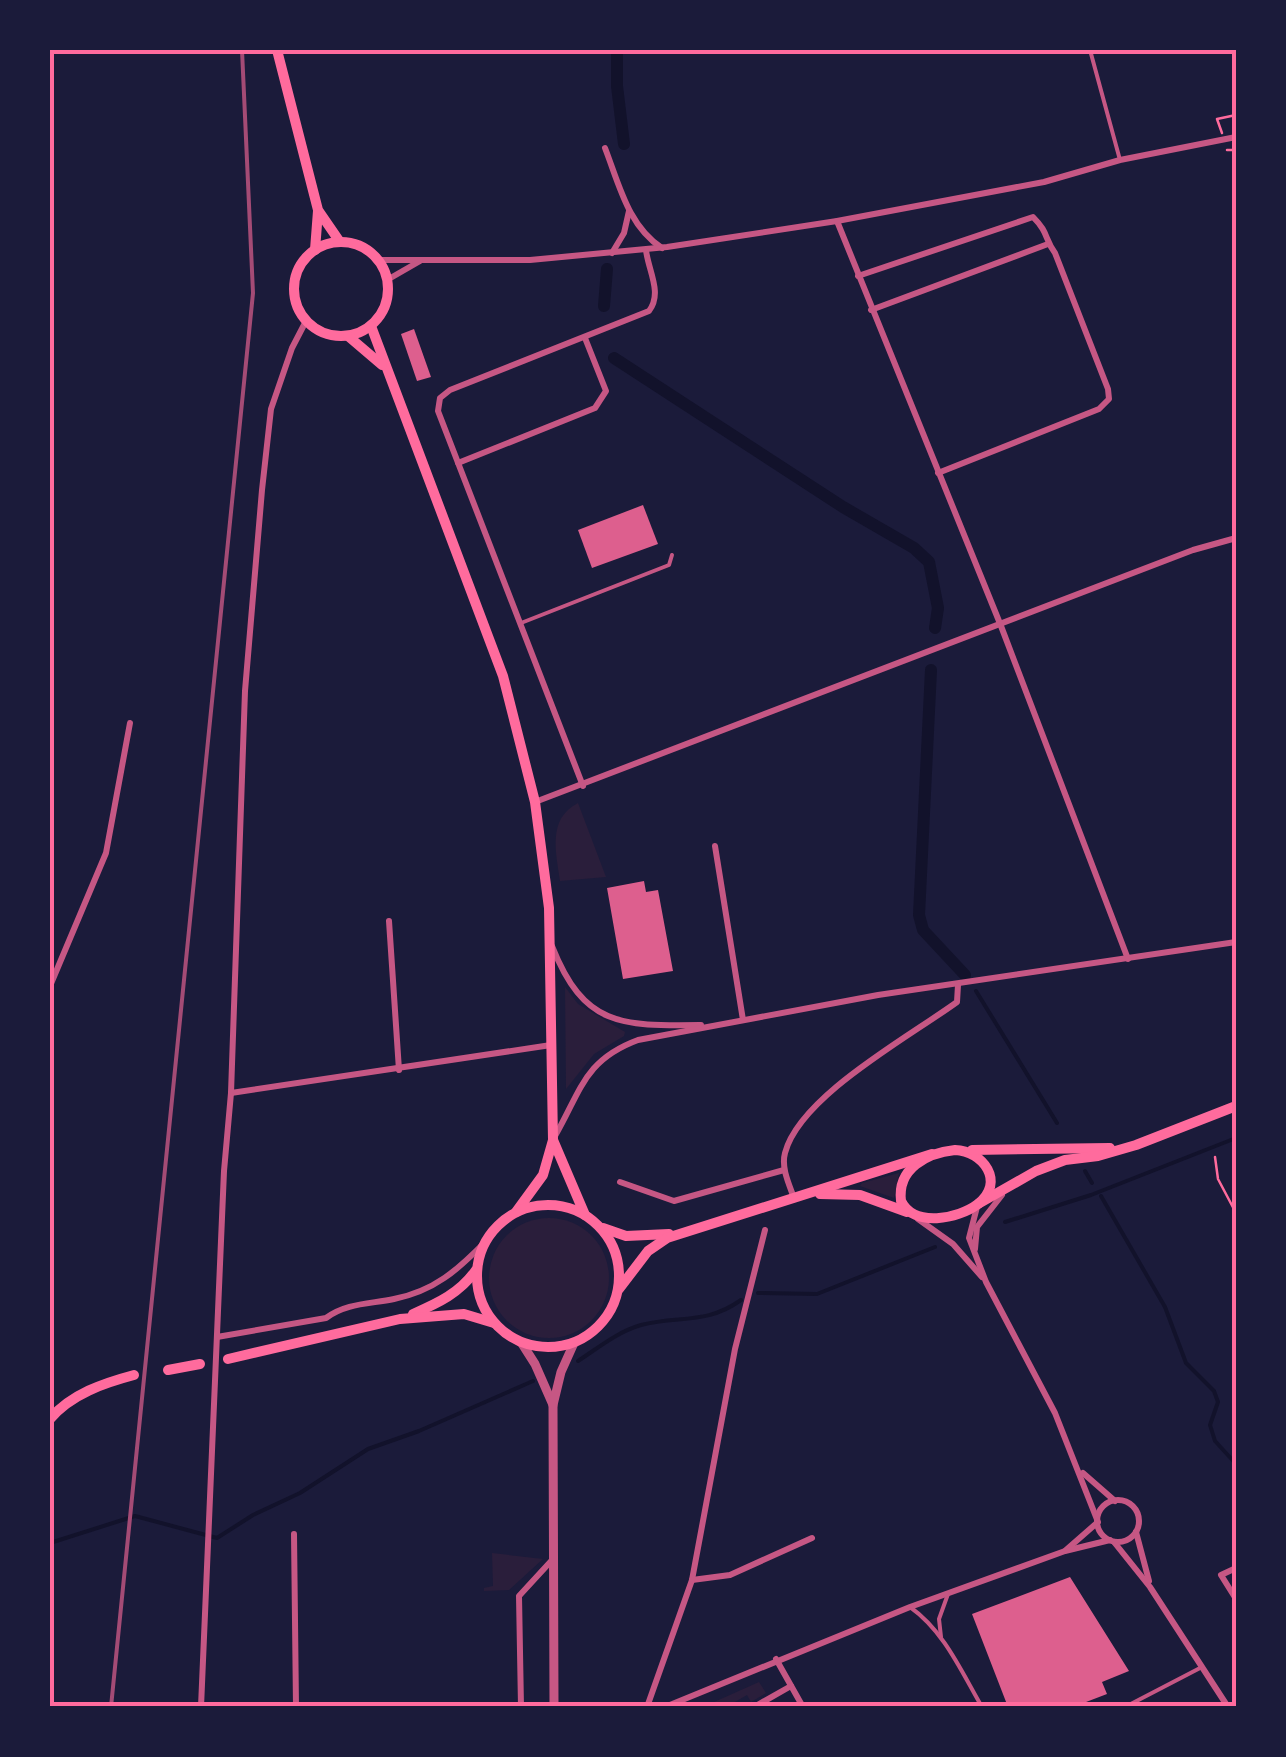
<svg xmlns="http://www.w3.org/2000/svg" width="1286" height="1757" viewBox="0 0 1286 1757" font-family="'IBM Plex Sans',sans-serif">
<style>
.green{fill:#2a1e3b}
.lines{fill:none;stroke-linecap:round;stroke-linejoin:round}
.stream{stroke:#12122b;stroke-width:4}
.canal{stroke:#12122b;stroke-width:12}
.building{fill:#dd5f8e}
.path{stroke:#ff6b9d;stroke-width:2.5}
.service{stroke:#c65784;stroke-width:4}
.minor{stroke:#c65784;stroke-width:6}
.tertiary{stroke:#c65784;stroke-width:9}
.primary{stroke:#ff6b9d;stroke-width:10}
.rail{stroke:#a44b75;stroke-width:4}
.neatline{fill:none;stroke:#ff6b9d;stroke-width:4}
</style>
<rect width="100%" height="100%" fill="#1b1b3a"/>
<g class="green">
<path d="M578,803l28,74 -46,4c-4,-29 -13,-62 18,-78z"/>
<path d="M565,987l13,17 47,28 -1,4 -30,18 -28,35z"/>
<path d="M899,1173l-5,25 -34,-12 2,-3z"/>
<circle cx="549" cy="1278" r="60"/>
<path d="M492,1553l51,6 -34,31 -25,1v-3l9,-2z"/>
<path d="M759,1682l7,11 -15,9 -4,-7 -21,12h-23z"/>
</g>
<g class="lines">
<g class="stream">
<path d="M976,991l81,132"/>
<path d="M1085,1171l7,12"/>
<path d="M1101,1196l64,111 21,56 28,28 4,11 -8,23 5,16 21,23"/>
<path d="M1005,1222l86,-27 145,-57"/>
<path d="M758,1293l59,1 118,-47"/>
<path d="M578,1361c20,-13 39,-29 63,-36 38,-10 65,0 100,-25"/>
<path d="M50,1543l85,-27 82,22 36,-23 47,-22 68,-44 51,-18 114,-50"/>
</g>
<g class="canal">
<path d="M617,50v36l7,58"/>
<path d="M604,306l3,-37"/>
<path d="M614,358l229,149 71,41 15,14 9,46 -3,20"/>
<path d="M931,670l-12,245 4,15 42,45"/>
</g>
</g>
<g class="building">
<path d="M414,329l17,48 -14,4 -16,-47z"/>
<path d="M643,505l15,39 -66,24 -14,-38z"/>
<path d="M644,881l2,11 12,-2 15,81 -50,8 -16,-91z"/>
<path d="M1070,1577l59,94 -27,11 5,12 -34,13h-65l-36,-93z"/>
</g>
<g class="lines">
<g class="path">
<path d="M1222,133l-5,-14 19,-4"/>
<path d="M1227,150h9"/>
<path d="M1215,1157l3,22 18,34"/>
</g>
<g class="service">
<path d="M1090,50l30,110"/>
<path d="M521,623l148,-58 3,-10"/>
<path d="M910,1607c34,24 51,64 72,100"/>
<path d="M941,1637l-2,-18 9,-25"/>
<path d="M1125,1707l77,-40"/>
</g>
<g class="minor">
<path d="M605,148c14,36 23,78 57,100"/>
<path d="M837,221l164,405 127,333"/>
<path d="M612,253l12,-20 5,-22"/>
<path d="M377,260h153l137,-13 170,-26 207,-39 76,-22 116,-23"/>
<path d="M858,276l175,-59c16,16 11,21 22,36l53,136 1,10 -10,10 -161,64"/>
<path d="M387,280l33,-19"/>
<path d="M871,310l177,-66"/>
<path d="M458,463l137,-55 11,-17 -21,-53"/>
<path d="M583,786l-145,-375 2,-13 10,-8 199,-79c14,-18 -1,-41 -3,-61"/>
<path d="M535,802l658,-252 43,-12"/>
<path d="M715,846l28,174"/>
<path d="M389,921l10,149"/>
<path d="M552,946c32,81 69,80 149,79"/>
<path d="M50,986l56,-133 24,-130"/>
<path d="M231,1093l320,-48"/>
<path d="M555,1136c26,-45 29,-76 83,-96l240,-45 358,-53"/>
<path d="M620,1182l54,19 110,-31"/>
<path d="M794,1198c-5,-14 -13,-30 -9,-45 15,-57 124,-116 172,-151l1,-17"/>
<path d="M977,1207l-8,31 17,44 69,131 43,109 -32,28"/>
<path d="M918,1219l35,25 29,33"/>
<path d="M975,1249l2,-22 25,-32"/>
<path d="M217,1337l109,-19c20,-15 44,-14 68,-19 40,-8 64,-29 92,-58"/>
<path d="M1083,1473l32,28"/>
<circle cx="1118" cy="1521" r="21"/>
<path d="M1136,1532l13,49"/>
<path d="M294,1534l2,173"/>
<path d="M1114,1542l36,45 78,120"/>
<path d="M1236,1568l-15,7 15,24"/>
<path d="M692,1580l38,-5 82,-37"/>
<path d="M776,1659l27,48"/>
<path d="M201,1707l23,-536 7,-78 14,-402 17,-201 9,-81 21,-61 14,-27"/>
<path d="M521,1707l-2,-111 34,-37"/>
<path d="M647,1707l45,-127 43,-231 30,-119"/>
<path d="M665,1707l245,-100 155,-56 45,-11"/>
<path d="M754,1707l37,-21"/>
</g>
<g class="tertiary">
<path d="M521,1342l14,22 18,41"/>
<path d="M554,1707l-1,-302 8,-33 13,-29"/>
</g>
<g class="primary">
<path d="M277,50l41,160 22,32"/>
<circle cx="341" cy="289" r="47"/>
<path d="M315,250l3,-39"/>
<path d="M371,326l132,350 32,126 14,106 4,232 -10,35 -27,37"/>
<path d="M348,336l34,29"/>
<path d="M553,1140l32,75"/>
<path d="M955,1150c28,1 51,32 23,54 -20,15 -64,24 -77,-3 -4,-33 26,-48 54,-51z"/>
<path d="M972,1150l138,-2"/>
<path d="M820,1194l40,1 47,17"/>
<path d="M978,1204l58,-33 29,-11 33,-4 38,-11 100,-39"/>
<circle cx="548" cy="1276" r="71"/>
<path d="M603,1228l23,8 43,-2"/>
<path d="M619,1289l29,-38 19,-13 265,-84"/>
<path d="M413,1314c25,-11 47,-21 63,-44"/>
<path d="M228,1359l172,-40 64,-5 30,9"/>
<path d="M168,1370l32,-6"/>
<path d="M50,1419c21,-25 54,-36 84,-44"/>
</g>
<path class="rail" d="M111,1707l142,-1414 -11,-243"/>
</g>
<rect width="1286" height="1757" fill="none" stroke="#1b1b3a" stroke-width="105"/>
<rect x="52" y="52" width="1182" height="1652" class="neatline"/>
</svg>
